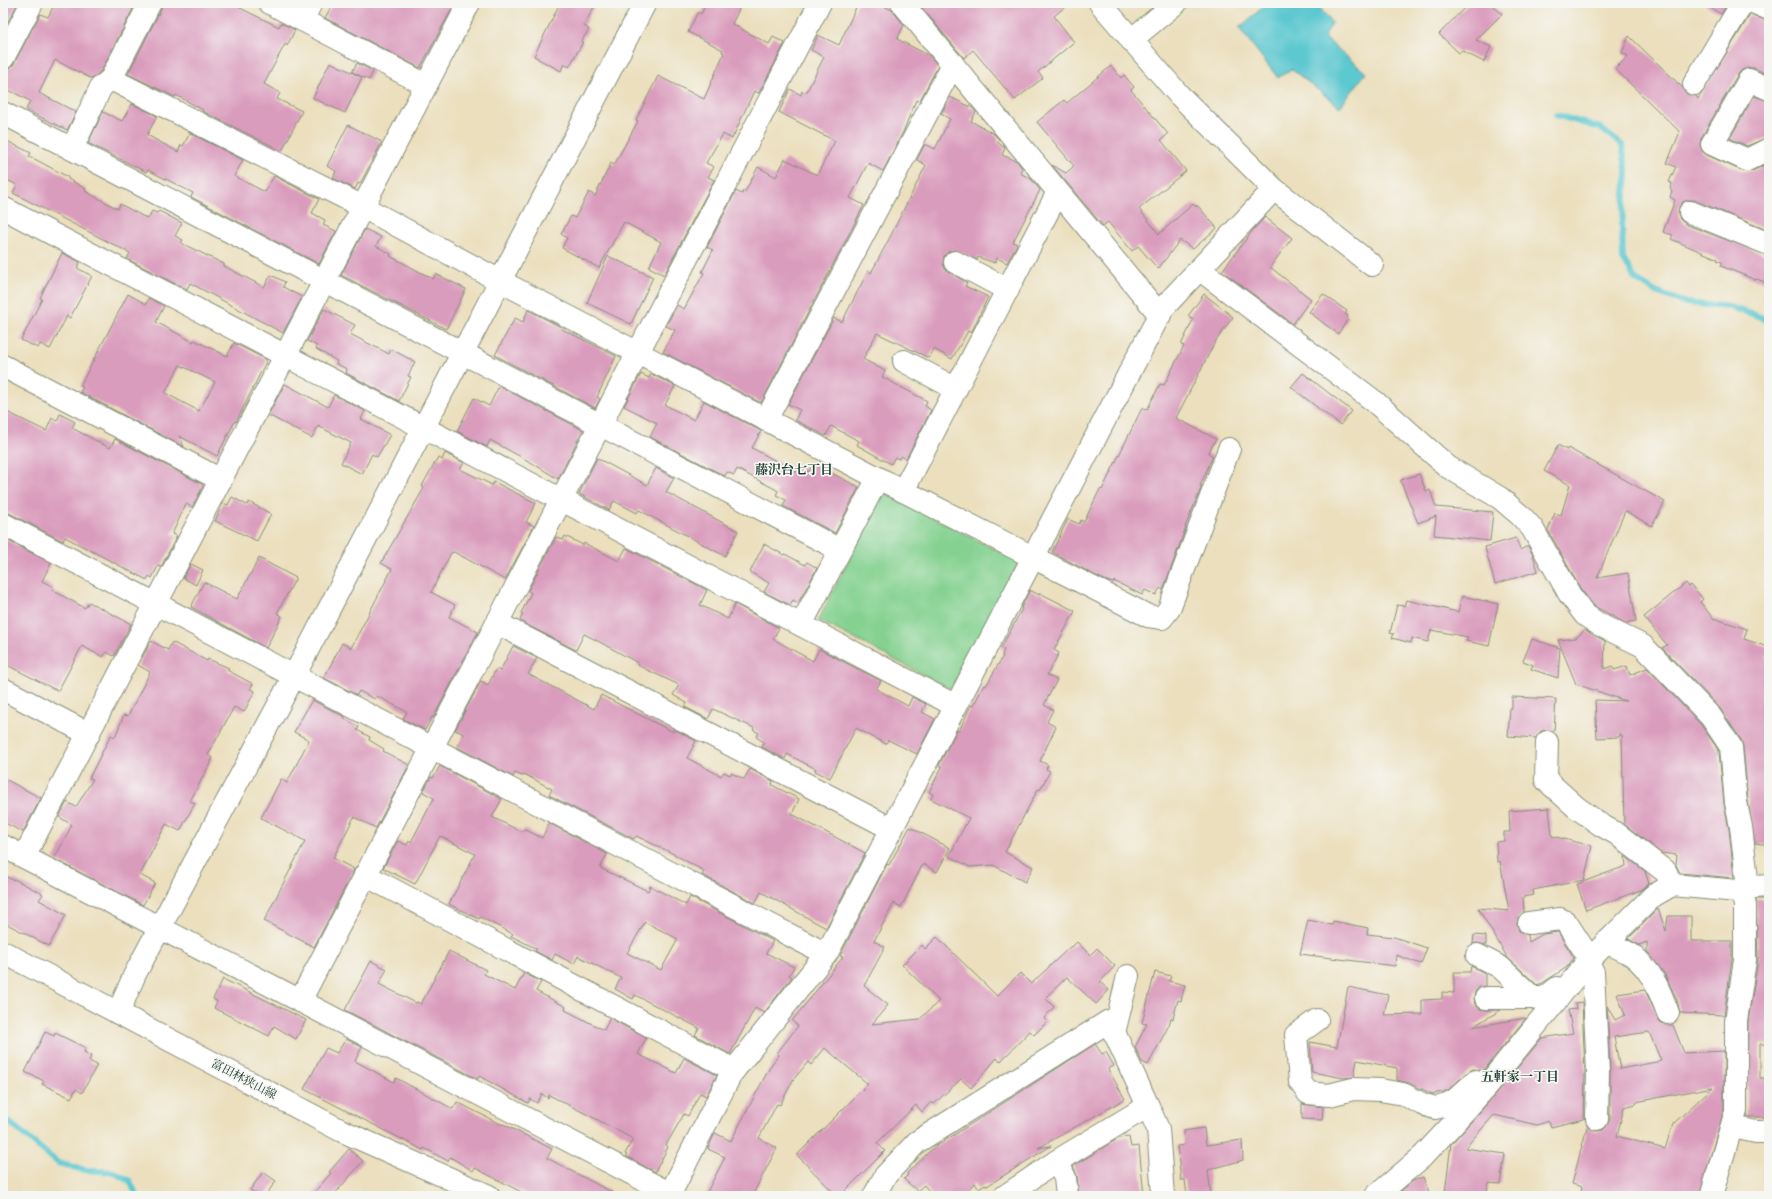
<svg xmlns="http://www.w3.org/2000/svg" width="1772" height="1199" viewBox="0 0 1772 1199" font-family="'Libre Caslon Text','Noto Serif JP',serif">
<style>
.green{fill:#84d190;stroke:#528762}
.water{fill:#5bc8d0;stroke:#3d8282}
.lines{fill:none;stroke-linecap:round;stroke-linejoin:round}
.stream{stroke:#5bc8d0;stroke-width:6}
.building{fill:#da9cbd;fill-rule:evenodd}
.minor-casing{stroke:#858e78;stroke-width:24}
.major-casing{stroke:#858e78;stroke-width:24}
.minor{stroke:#fff;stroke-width:22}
.major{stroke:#fff;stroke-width:22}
.labels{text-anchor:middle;stroke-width:3.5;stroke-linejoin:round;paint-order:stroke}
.street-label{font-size:12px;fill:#1f3d34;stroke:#f6f6f2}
.neighbourhood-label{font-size:13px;font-weight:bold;fill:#1f3d34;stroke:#f6f6f2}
</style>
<rect width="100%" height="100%" fill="#f6f6f2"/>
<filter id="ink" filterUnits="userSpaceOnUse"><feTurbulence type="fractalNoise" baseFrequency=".025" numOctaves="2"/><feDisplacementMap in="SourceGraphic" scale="8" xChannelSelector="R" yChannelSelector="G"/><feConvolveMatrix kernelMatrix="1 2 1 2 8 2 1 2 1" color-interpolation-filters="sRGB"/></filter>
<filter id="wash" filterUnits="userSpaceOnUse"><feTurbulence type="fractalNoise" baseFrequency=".012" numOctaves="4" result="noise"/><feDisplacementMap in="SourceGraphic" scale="16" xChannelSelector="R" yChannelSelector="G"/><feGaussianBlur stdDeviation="0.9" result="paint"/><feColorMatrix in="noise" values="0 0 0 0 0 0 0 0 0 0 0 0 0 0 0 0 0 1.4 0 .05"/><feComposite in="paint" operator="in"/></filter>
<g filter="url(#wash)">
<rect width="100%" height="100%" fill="#ebdfbd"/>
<path class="green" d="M884,492l135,70 -66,128 -135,-70z"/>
<path class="water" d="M1268,3h48l16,20 -8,14 42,36 -26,34 -49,-38 -13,9 -39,-50z"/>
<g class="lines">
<g class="stream">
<path d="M1556,115l44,13 22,17 5,29 -5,51 1,34 13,21 20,12 30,11 44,4 31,10 8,5"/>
<path d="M3,1117l55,46 27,7 28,2 17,9 7,15"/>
</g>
</g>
<g id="blocks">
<g class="building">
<path d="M3,3h15l-15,28z"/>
<path d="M55,3h81l-35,68 -9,8 -37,-19 -16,33 37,19 -9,18 -41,-20 4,-9 -25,-13 2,-5 -4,-3v-10l6,-1 5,-5 26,-50 8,3z"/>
<path d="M162,3h80l-2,5 39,19 2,-4 14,7 -8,16 -2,-2 -21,40 16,9 -3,6 25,12 -20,40 -80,-40 1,-1 -27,-15 -1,2 -47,-23 33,-65z"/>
<path d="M333,3h122l-35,65 -95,-50z"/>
<path d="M560,3h36l-12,23 5,3 -8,13h2l-14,25 -5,-3 -3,7 -23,-12v-1l-4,-2z"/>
<path d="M707,3h35l-10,21 37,20 4,-7 12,6 -26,50 -5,-2 -22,48 -9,-5 -17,29 8,4 -6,10 6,3 -50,95 -15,-8 12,-25 -37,-20 -25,46 -37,-20 5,-10 -6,-4 10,-18 4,2 14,-26 6,4 16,-33 3,2 24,-44 -2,-1 22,-44 46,23 20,-46 -2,-1 1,-2 -35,-18 10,-20 3,2z"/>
<path d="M858,3h19l15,7 12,15 -7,14 33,17 8,10 -19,36 -3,-2 -13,32 -20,39 -15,-8 -18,35 14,7 -103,198 -98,-51 12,-22 -9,-4 11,-21 7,4 20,-36 -2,-1 11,-22 -6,-3 29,-56 6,3 1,-3 2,1 13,-25 18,10 9,-18 32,16 18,-34 -56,-29 11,-23 11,6 1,-4 4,2 18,-36 -13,-7 7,-15 21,10z"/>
<path d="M918,3h152l-16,13 20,26 -36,30 5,6 -28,22 -42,-50 -9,8z"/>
<path d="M1469,3h21l12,11 -26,26 15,7 -7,15 -22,-11 -3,2 -20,-19z"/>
<path d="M1702,3h26l-7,11z"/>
<path d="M1750,15l19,6v54l-15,-7h-6l-6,2 -4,4 -37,64 -1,7 2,6 5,4 35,16h10l17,-8v68l-75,-31h-6l-5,2 -4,5 -1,6 2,6 5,5 84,32v28l-12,-5 -1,1 -35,-14 1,-4 -5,-2 1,-1 -47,-20 2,-4 -10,-3 12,-32 -5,-3 2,-6 -2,-2 2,-6 -3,-1 7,-15 -9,-4 13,-31 -65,-63 13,-13 -6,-3 7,-17 53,51 5,7 9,2 2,3z"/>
<path d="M330,62l32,15 -17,36 -32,-15z"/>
<path d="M357,63l16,8 -4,9 -17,-8z"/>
<path d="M1111,66l10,12 3,-3 10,12 -3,3 37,44 -7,6 25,31 -47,38 20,25 34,-30 3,3 1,-2 20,23 -24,21 -13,-9 -22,29 -20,-23 -6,5 -24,-29 -5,4 -51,-61 14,8 8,-7 -37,-44 27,-22 3,3z"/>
<path d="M1754,96l15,5v36l-22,9 -17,-8z"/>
<path d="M950,97l23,11 3,4 -5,9 23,13 5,5 -2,3 8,6 -3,7 15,6 5,7 -2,5 11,6 9,11 -27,52 4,2 -10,19 -10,-5 -2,5 -17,-6 -1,3 -22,-10 -6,1 -5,5 -1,7 2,6 22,14 -2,3 23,11 -17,36 -3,-2 -16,28 -18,-10 -5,9 -52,-25 -14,26 22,12 -3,6 45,24 -2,5 6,4 -25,49 -5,-3 -2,3 -4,-2 -4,7 -34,-19 2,-4 -28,-15 -5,10 -31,-16 5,-10 -12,-6 46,-86 8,4 26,-51 3,2 18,-34 37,-74 -9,-5 8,-16 10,5 15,-30 -9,-5z"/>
<path d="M132,104l25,12 -10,19 31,17 3,-7 2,1 7,-13 53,27 -9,16 31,16 9,-16 45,23 -7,14 13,7 -2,5 13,6 -17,33 -128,-67 2,-4 -45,-23 -2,2 -58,-29 15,-31 19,9z"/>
<path d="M348,125l34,17 -22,42 -2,-1 -3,6 -22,-11 3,-7 -9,-5z"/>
<path d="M3,139l28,14 -2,3 39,21v2l18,10 -1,2 33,18 2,-5 28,15 4,-8 5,2 2,-2 23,12 -7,13 8,4 -2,3 43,21v2l40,21 7,-12 14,7 -2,5 19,10 -19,36 -93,-50 -3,6 -13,-6 -47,-24 3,-6 -117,-60 4,-8 -14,-7z"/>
<path d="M1265,217l27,21 -22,29 41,32 -18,25 -71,-53 31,-41z"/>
<path d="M365,229l16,8 -5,9 15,8 -1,2 43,23 3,-5 30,15 -20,40 -105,-54z"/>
<path d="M62,253l18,9 -3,6 15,8 -22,42 -3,-2 -17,33 -10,-5 -2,4 -17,-8 21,-41 -2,-1z"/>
<path d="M608,256l45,21 -22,47 -44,-21z"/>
<path d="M128,294l18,10 3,-6 15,8 -8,16 37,20 1,-2 33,16 7,-13 33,17 -31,62 -1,-1 -18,35 -38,-20 5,11 -104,-55 3,-5 -3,-1zM180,365l35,17 -16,29 -34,-18z"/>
<path d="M1204,294l29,23 -18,25 -39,76 40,21 -8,14 5,3 -13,30h2l-17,41h1l-23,63 -3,-2 -4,7 -11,-5 -3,5 -28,-14 -1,2 -11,-4 -50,-27 16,-33 11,5 2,-4 3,2 16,-33 2,1 40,-82 5,2 13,-26 4,1 20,-39 -3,-1 12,-25 -5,-4z"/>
<path d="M1323,294l24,17 -2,3 3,2 -1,2 1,1 -10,15 -29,-22z"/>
<path d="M324,309l31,16 -5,9 39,20 2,-5 24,13 -7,14 3,1 -12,24 -53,-28 1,-4 -11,-5 1,-3 -21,-12 1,-3 -10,-5z"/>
<path d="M528,310l33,17 -1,1 56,28 -19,41 3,2 -5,9 -100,-53 20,-37 8,4z"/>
<path d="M1303,373l49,38 -12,14 -49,-38z"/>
<path d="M641,374l8,4 2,-4 24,12 -10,19 29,15 10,-19 57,30 -9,17 44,24 3,-6 10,6 4,-8 46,23 -24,46 -52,-27 3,-6 -10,-5 2,-4 -3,-2 -38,-20 -3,6 -7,-3 -2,4 -75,-39 7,-14 -33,-17z"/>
<path d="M285,384l43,23 6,-12 31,16 -4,8 29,16 -13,22 -5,-3 -10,20 -21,-11 10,-20 -33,-17 -6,12 -44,-23z"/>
<path d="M499,386l84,44 -25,49 -26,-16 -42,-23 -3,7 -30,-16 17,-33 15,8z"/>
<path d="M3,410l43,21 6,-13 5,3 3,-7 15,8 -3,6 38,20 5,-9 87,45 1,2 -11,21 -6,-3 -14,30 5,2 -16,31 -3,-1 -6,12 -3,-2 -2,4 -82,-43 -2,4 -54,-28 -6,-1z"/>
<path d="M1558,445l9,5 1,-2 97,54 -13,24 -27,-15 -28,67 31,-5 8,48 -11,2 -31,-17 -14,-18 -32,-58 7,-17 6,2 9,-30 -26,-14z"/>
<path d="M445,453l19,10 -4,6 32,16 2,-3 42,21 -10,19 8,4 -29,54 -51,-28 -3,1 -20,39 24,13 -6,12 29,15 -45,86 -1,-1 -7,13 -22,-11 4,-7 -30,-16 -2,3 -16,-8 -2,4 -33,-17 18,-35 9,5 41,-79 -11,-6 43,-75 -2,-2 16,-29 4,3z"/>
<path d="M597,458l50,27 9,-17 18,10 -8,14 72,39 -13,25 -86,-46 -2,3 -23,-12 -5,9 -30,-16z"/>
<path d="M1419,474l7,17 4,-1 6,17 57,5 -3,29 -56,-6 2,-19 -18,7 -17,-41v-2z"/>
<path d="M232,497l15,8 2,-3 22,12 -14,27 -42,-20 8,-18 5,2z"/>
<path d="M565,536l18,9 1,-2 35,18 7,-13 81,42 -7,15 28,14 7,-15 44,24 -6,11 40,22 6,-12 62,32 -5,8 32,17 4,-9 14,7 -4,8 13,7 -18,35 -29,-14 -2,4 -30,-16 -26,50 -15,-7 1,-2 -29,-15 -2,5 -23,-12 2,-5 -8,-5 3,-4 -6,-3 1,-2 -41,-19 -5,10 -23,-12 2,-4 -14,-8 6,-10 -42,-20 1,-2 -42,-23 -12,-6 -8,16 -51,-26 -5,-4 3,-6 -2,-1 10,-20 -3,-2 28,-54 7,3z"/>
<path d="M3,538l48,25 -9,18 12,6 -2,3 33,18 4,-6 42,22 -17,32 -8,-4 -3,5 -21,-11 -24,45 -55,-28z"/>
<path d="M1516,538l4,12 8,-4 5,9 5,16 -43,13 -10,-37z"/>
<path d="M764,544l20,11 1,-1 20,11 2,-3 10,6 -19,35 -5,-3 -3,5 -26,-13 5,-9 -19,-11z"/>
<path d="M259,558l37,20 -19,35 5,3 -16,32 -75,-41 13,-25 33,17z"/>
<path d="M191,564l12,6 -7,15 -13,-7z"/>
<path d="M1686,583l3,4 2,-2 12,14 -3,3 13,16 34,11 -3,10 24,8 -2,10 3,1v187l-14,-2 -7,-42 -5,-55 -2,-6 -21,-32 -58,-60 5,-3 -23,-28z"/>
<path d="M1030,590l9,5 1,-2 35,18 -21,39 5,3 -12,22 10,5 -13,25 9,5 -6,12 9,5 -16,34 8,4 -2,4 4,2 -10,19 -2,-1 -33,63 28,15 -8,15 -32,-17 -23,2 -21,-11 20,-38 -38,-19 2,-5 -4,-2 13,-25 -3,-2 18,-35 2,1 12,-26 2,1 11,-21 2,1 17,-30 -1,-1 2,-5 -3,-2 21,-39 -1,-1z"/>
<path d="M1462,596l36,8 -9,42 -23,-5 2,-4 -37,-7 -3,12 -16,-4 -1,5 -19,-5 2,-4 -4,-1 7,-28 7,1 2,-6 52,12z"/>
<path d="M1585,630l20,11 -1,28 8,-3 2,4 13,-4 3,9 17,-7 54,57 18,26 5,53 5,25 5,49 -54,-5 -4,-8 1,-10 -16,-2 -37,-29 -2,-89 -2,-1 -1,3 -22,1 -2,-38 31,1 -50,-17 -18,-44 18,-2z"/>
<path d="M1532,639l28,9 -2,30 -27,-9 2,-4 -10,-4z"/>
<path d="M151,641l17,9 4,-8 35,19 1,-2 21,9 -2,2 26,14 -3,5 5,2 -11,21 -10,-5 -26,48 5,3 -23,43 5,2 -15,28 -14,-7 -26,51 15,8 -12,22 -89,-46 18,-34 -13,-8 8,-15 9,5 17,-28 -4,-1 22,-43 4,2 9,-22 4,1 22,-44 -12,-7z"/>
<path d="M513,646l24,12 -9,16 66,35 7,-14 72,37 1,-3 22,12 -9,17 34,18 3,-4 6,3 1,-2 13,6 6,-10 23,12 -1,4 27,14 -7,15 73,39 -39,75 -65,-36 -6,11 -53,-28 2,-4 -36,-20 -32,-15 -2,3 -85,-44 3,-6 -28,-15 -2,2 -7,-3 -2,4 -56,-30 7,-13 -9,-4 26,-49 7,4 8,-16 4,2z"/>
<path d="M1512,697l44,2 -2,32 -6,-1 -7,1 -5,7 -28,-2 2,-28h2z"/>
<path d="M312,700l33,17v2l14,8 -2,3 13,7 -1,3 15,9 -1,2 26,14 -33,63 -22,-11 -21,41 21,11 -1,3 -39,75 -50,-26 41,-80 -44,-23 20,-39 6,4 22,-43 -15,-8z"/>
<path d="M440,766l62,33 -10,18 30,15 2,-3 18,9 7,-15 58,31 -7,14 48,23 2,-5 36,19 4,-8 83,44 -7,12 28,14 -5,8 3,2 -1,1 -27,35 -9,-5 -25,46 -35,-19 4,-7 -64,-33 -2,4 -18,-10 6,-11 -43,-22 -4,8 -19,-10 -3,6 -17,-9 2,-2 -26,-13 2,-2 -33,-17 -1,2 -30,-15 26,-50 -35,-18 -25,48 -32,-16 15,-27 9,4 2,-4 2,1 23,-44 -11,-6 8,-15 2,1zM645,922l33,17 -17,31 -34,-17z"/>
<path d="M3,778l38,20 -18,34 -20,-10z"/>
<path d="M1549,808l3,28 40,10 -8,34 -51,10 1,5 -11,2 1,15 -6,6 -1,6 2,7 9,4 1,7 14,-8 15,-2 16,26 -7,9 -29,19 -31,-29 -29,-49 31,3 -9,-50 -3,1 -1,-20 8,-1v-9h6l-1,-21z"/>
<path d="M910,827l40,21 -13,24 -14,-8 -22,43 -7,-4 -20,38 11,6 -21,39 24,19 -16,19 48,-5 19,-18 -37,-36 20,-20 3,4 12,-12 60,59 23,-23 11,11 40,-38 1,1 5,-5 13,13 7,-7 18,18 -15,16 9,8 -13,14 -29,-27 -22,21 9,9 -10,11 3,4 -13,13 -4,-4 -30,31 -3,-4 -26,30 -10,-9 -27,25 -3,-2 -9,10 -6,-7 -39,38 8,8 -45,45h-3l-40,-41 71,-71 -43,-36 -14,17 -3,-3 -15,18 -13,25 -3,-1 -18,34 18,10 -25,48h-47l20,-39 -17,-8 7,-16 16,8 40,-76 8,-10 -2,-2 21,-27 -6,-5 51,-64 -3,-1 47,-92 2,1z"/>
<path d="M1625,856l20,15 4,13 -8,6 -55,20 -9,-26 49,-18z"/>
<path d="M3,875l10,5 1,-1 29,15 -4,6 27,15 -17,31 -46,-24z"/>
<path d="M1756,899h13v146l-9,-1v34h9v39h-22l1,-95 10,-62z"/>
<path d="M1658,909l8,22 2,-15h23v25h41v18l-8,56 -44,-2 -3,-13 -12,-25 -18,-24v-9l-8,3 -11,-6z"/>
<path d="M1308,920l24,5 1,-4 35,7 -1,6 27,3 33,11 -6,16 -25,-9 -1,11 -95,-12z"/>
<path d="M1474,935l12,1v9l-9,-2 -4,1z"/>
<path d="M449,951l37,19 -2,4 31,16 9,-17 17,9 -5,9 30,16 -1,3 39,20 6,-12 36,20 -8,16 38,19 8,-15 33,17 -11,21 -6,-3 -12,23 -4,-2 -18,31 2,2 -13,25 -29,-16 1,-1 -2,-1 8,-15 -35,-19 -49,-25 -1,3 -6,-4 -5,9 -7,-4 -2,4 -49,-27 -1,3 -133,-69 26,-49 16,8 -8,15 37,19 1,-1 4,2z"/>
<path d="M1471,966l14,7v13l-6,1 -4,5 -1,6 1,7 5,4 6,1h15l-29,17 54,-9 -43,53 -10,-2 -5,3 -20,18 -5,2 -11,2 -23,-11 -12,-3v-12l-40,-8 -3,17 -10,1 -32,-6 -2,-30 27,5 11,-60 40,8 -4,20 38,-1v-14l20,-1v-7l12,1v-21h16z"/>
<path d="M1155,972l16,4 -2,5 16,4 -4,16 -3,-1 -5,19 -2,-1 -2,7 -21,40 -6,-3 -7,-15 12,-23 -5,-1z"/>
<path d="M223,979l83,41 -10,19 -22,-13 -5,10 -55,-28 3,-7 -4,-2z"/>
<path d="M1645,990l15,32 6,3h7l11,28 40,-2v58l-25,87h-119l2,-9 -10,-3 15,-57 9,4 7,-1 4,-4 3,-7v-48l-3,-65 8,14 10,-5 -8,-21zM1649,1032l12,29 -41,8 -6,-32zM1713,1087l-40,37 -8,25 -48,-13 7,-29 12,-3v-2z"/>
<path d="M1582,1002l3,70 -1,47 -33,8 -2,-6 -12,4 -43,-10 -29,33 40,6 -5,30 -11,-1 -3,12 -41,-2 6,-49 44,-49 47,-57 31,-5 -5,-23 8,-1 -1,-6z"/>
<path d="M45,1032l9,4 1,-3 31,15 -2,4 7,4 -2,5 8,4 -15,28 -6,-4 -5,9 -29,-14 2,-3 -19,-9z"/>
<path d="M346,1039l16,8 -7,14 39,21 2,-4 57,31 4,-7 45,23 1,-1 49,25 -5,9 72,38h-90l-54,-28 -2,3 -23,-14 -2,4 -24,-13 -1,2 -119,-61 22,-41 11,5z"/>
<path d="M1095,1044l7,10 4,-2 8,14 -6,3 17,30 -87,49 13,-2 -64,40 -1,-2 -8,4 -3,-5 -14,13h-28l-9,-11 -7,6 -13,-12 4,-4 -1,-2 25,-24z"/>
<path d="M1302,1104l21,3 -1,13 -20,-1z"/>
<path d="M1204,1128l2,17 36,-5 1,20 -35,10 3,26h-24l-2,-16h-4l-4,-34 7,-1 -1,-14z"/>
<path d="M1129,1137l2,10 8,-1 5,50h-65l-2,-20 -4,-10 46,-28z"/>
<path d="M349,1149l14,12 -30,35h-22l20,-23 -2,-1z"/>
<path d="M263,1172l13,9 -11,15h-5l-10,-6z"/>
<path d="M1423,1177l7,19h-35l18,-15z"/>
</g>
</g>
</g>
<g filter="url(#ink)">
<use href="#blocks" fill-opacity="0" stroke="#858e78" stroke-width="1"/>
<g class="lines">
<defs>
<g id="minor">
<path d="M270,3l156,82"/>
<path d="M902,3l258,312"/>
<path d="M1100,3l79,92 95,94 98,76"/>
<path d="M1755,3l14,6"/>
<path d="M302,20l9,-17"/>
<path d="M1131,40l45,-37"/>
<path d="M3,58l29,-55"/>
<path d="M111,79l252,128 137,74 378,197 270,138 14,2 7,-9 60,-160"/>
<path d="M1694,84l46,-77 5,-4"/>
<path d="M1769,89l-20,-9 -37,64 35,16 22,-11"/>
<path d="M3,113l837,437"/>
<path d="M72,149l29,-62 10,-8 39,-76"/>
<path d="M3,208l953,498"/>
<path d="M1690,212l79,32"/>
<path d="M955,262l53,28"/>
<path d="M1199,269l175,132 74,66 52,31 21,18 11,12 38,67 15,20 15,10 43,21 68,71 20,30 5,56 5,24 7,61"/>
<path d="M904,361l52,28"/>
<path d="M3,366l218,114"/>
<path d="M766,420l187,-356"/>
<path d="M903,491l155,-299"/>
<path d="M3,524l823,430"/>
<path d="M497,623l395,206"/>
<path d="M801,625l77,-147"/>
<path d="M3,689l86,45"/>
<path d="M1547,742l-1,38 30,27 25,18 16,9 49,38 6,13"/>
<path d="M3,846l668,348"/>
<path d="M24,857l445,-854"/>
<path d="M365,875l369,195"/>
<path d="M1529,923l31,-4 6,3 24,37"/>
<path d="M1606,942c8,4 18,8 26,13 19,14 28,36 36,58"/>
<path d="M1477,955l23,12 33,31"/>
<path d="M1585,964l8,8 5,100 -1,47"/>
<path d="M1486,998h54l6,-1 11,-9 5,1"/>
<path d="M300,1001l520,-998"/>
<path d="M118,1013l17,-39 159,-298 351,-673"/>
<path d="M1317,1020l-21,15 4,47 8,11 21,2 24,-6 27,1 23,4 19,10 13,4 9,-2 11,-6 21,-19"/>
<path d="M1114,1033l14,-57"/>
<path d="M1733,1127l23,5h13"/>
<path d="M1057,1161l8,17 2,18"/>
<path d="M669,1196l62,-122 96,-121 336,-645 111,-119"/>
<path d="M874,1196l11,-20 32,-34 192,-121 39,85"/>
<path d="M1005,1196l52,-35 91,-55 10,23 5,67"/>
<path d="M1376,1196l46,-39 30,-32 34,-38 103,-127 64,-64 19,-11 66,6 16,-4 15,-1"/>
<path d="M1711,1196l25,-85v-90l9,-61v-54l-3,-16"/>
</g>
<path id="major" d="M3,952l337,178 149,66"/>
</defs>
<use href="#minor" class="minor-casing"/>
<use href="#major" class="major-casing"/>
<use href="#minor" class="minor"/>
<use href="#major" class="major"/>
</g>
</g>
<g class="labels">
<g class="street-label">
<text transform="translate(244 1079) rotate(28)" y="4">富田林狭山線</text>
</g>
<g class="neighbourhood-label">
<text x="794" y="474">藤沢台七丁目</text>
<text x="1520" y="1081">五軒家一丁目</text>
</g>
</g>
<rect width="1772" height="1199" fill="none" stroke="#f6f6f2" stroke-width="16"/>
</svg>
